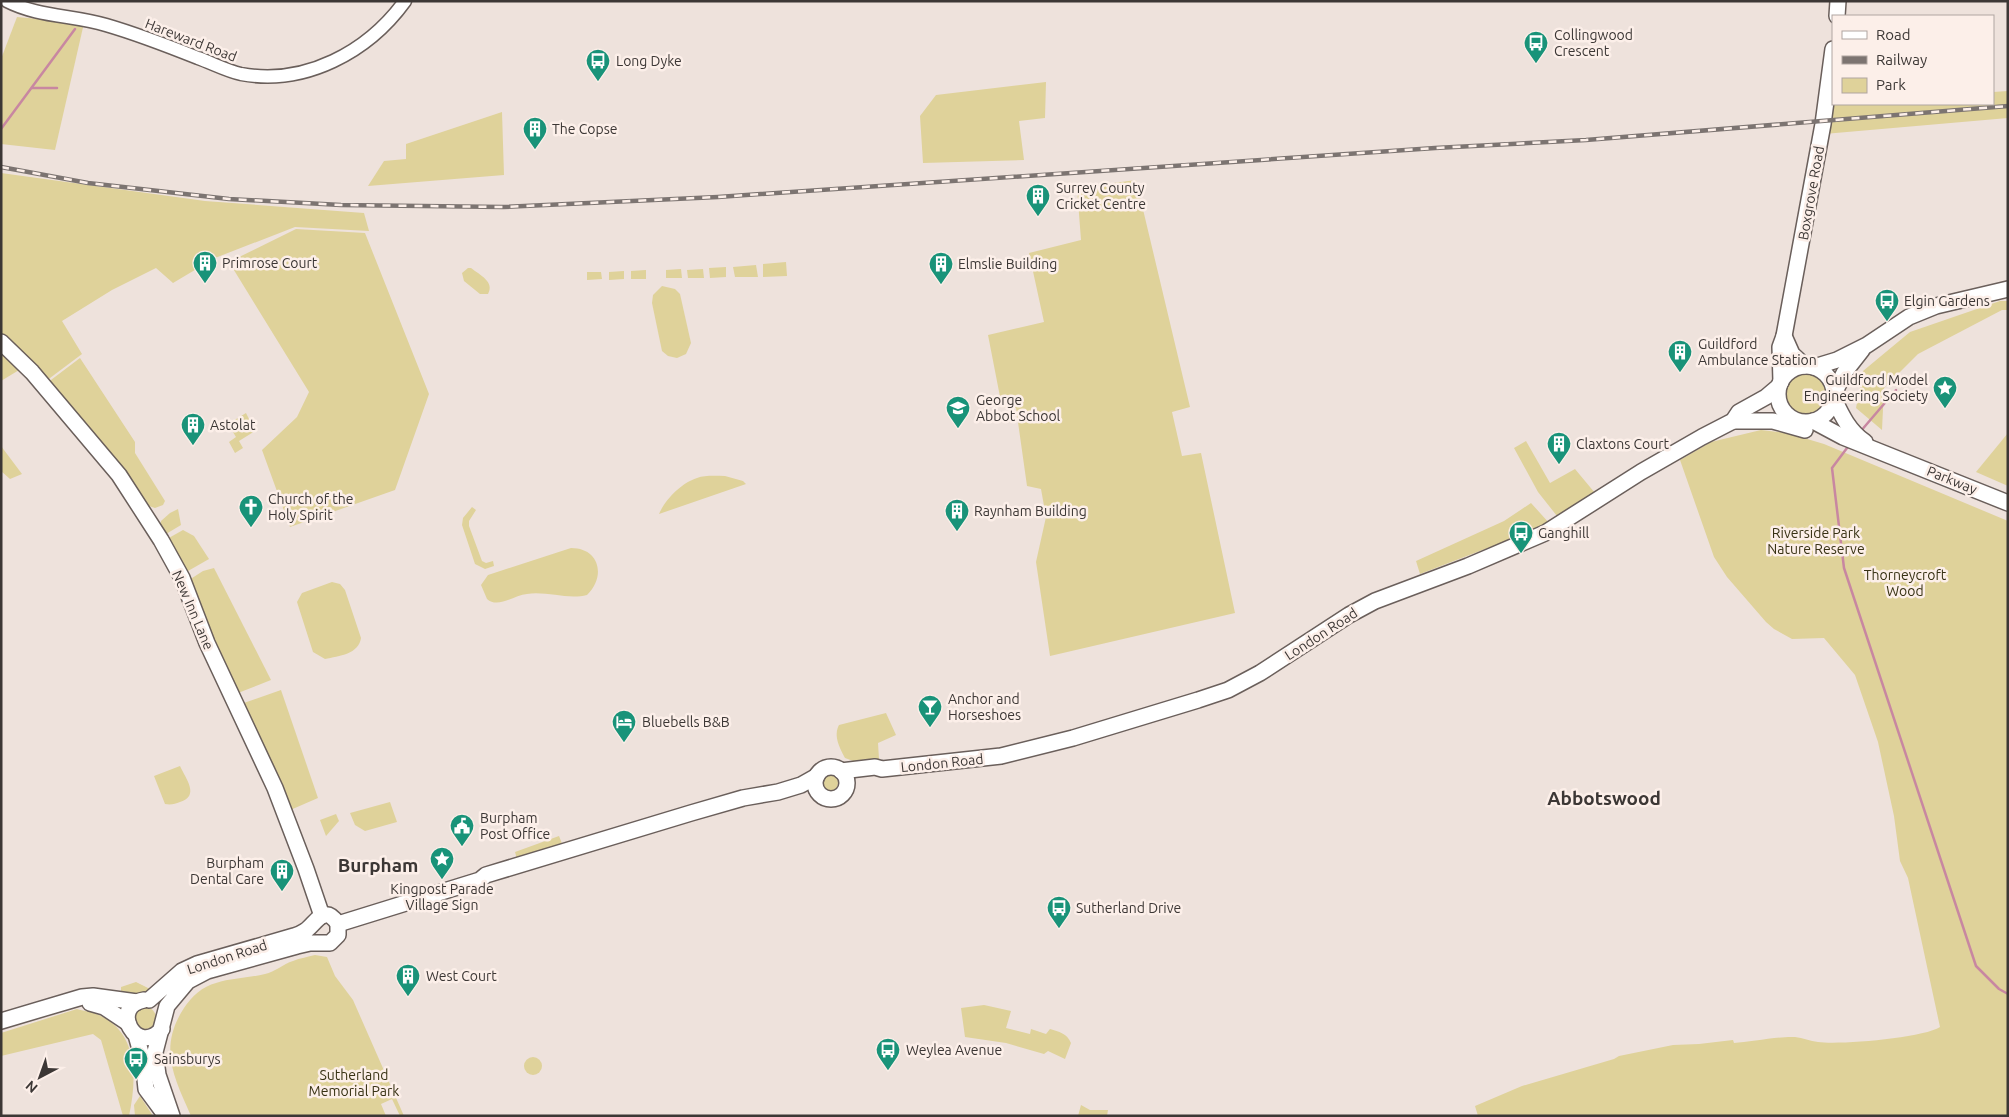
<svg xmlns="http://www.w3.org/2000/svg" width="2009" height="1117" viewBox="0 0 2009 1117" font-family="Ubuntu,sans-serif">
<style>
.green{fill:#dfd29a}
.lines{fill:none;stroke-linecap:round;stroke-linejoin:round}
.stream{stroke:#c887a1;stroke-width:2.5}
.minor-casing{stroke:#6a5f5b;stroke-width:15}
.major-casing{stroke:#6a5f5b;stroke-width:18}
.minor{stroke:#fff;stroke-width:12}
.major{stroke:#fff;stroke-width:15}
.rail-casing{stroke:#7c7471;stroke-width:4.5}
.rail{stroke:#fcefe9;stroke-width:2.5;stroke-dasharray:8;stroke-linecap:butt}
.labels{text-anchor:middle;stroke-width:5;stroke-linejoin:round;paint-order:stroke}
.poi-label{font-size:14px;fill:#3c3735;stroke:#fcefe9;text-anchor:start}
.street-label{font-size:14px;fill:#3c3735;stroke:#fcefe9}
.park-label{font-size:14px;fill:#383214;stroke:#fcefe9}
.district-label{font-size:19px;font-weight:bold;fill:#3c3735;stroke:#fcefe9}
</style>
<rect width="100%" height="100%" fill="#eee2dc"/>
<g class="green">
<path d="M17,17l67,6 -29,127 -54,-6v-85z"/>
<path d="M1046,82l-1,36 -26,3 5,39 -101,3 -3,-47 16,-21z"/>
<path d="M2008,91v27l-184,16 9,-30h160v-12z"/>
<path d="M502,112l2,63 -136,11 16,-25 22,-2v-15z"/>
<path d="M1,173l204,28 159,12 5,18 -74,-4 -80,31 -42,25 -17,-15 -44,22 -50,31 20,33 -36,27 -17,-17 -28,17z"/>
<path d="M1136,180l54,227 -18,5 10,44 19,-3 34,160 -185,43 -14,-94 10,-45 -5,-28 -14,-3 -11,-78 -14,-1 -14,-72 56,-13 -15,-69 52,-13 -4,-52z"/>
<path d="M296,229l69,4 64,161 -34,96 -105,37 -28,-77 35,-33 12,-25 -80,-130z"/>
<path d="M786,262l1,14 -24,1v-13z"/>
<path d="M756,265l2,12h-23l-2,-10z"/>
<path d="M726,267v10l-16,1 -1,-10z"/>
<path d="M468,268h3c9,7 24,14 17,26h-8l-16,-13 -2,-8z"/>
<path d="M681,269l1,9h-16v-8z"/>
<path d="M703,269l1,9h-16l-1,-8z"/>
<path d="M646,270v9h-15v-8z"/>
<path d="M624,271v8l-15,1v-8z"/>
<path d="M587,272h14l1,7 -15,1z"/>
<path d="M662,286l13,3 5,5 11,49 -5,11 -9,4 -9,-2 -6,-5 -10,-48 1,-8z"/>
<path d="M2000,301h8v9h-6l-84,44 -34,34 -2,42 -26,-22 7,-37 47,-39z"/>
<path d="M80,358l55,84v11l30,48 -2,4 -8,3 -6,-2 -32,-41 -70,-82z"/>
<circle cx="1806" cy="396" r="23"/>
<path d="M246,413l9,18 -16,10 4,7 -8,5 -6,-11 7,-5 -8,-13z"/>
<path d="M1761,430l26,3 37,11 184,77v595h-530l-3,-10 47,-20 92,-27 5,-3 54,-11 26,-1 34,-4 1,3c16,-1 46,-7 61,-6 8,1 15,4 23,5 22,3 105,-4 122,-15l-32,-149 -8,-17 -6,-45 -16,-74 -23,-67 -31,-37 -32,1 -18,-10 -8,-7 -39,-45 -13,-20 -34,-97 31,-18z"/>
<path d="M2008,433v53l-32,-14z"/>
<path d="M1526,441l24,42 25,-14 20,24 -38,23 -19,-24 -24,-44z"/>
<path d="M1,446l21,28 -12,5 -9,-8z"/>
<path d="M725,476l18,5 3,3 -87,30c6,-14 22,-31 38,-36 8,-3 19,-2 28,-2z"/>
<path d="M1531,503l19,21 -19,16 -7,-6 -104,40 -4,-13 88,-40z"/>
<path d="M472,507l4,3 -7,11v5l13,35 4,2 7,-2 1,5 -9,3 -10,-5 -13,-39 1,-7z"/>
<path d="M178,509l3,16 -15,9 -6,-8 1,-5 9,-8z"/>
<path d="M183,530l11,6 15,23 -21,12 -4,-2 -17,-30z"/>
<path d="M571,548c29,0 35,29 16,47 -19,5 -40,-4 -60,-1 -13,1 -29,15 -40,5l-6,-14 7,-10z"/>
<path d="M214,568l57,112 -33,13 -6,-3 -43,-110 14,-9z"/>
<path d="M332,582l8,2 5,6 16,48c-2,16 -22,18 -36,21l-12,-7 -16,-50 5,-9z"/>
<path d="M281,690l37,108 -30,13 -47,-107z"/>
<path d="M886,713l10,22 -18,8 1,16 -23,3 -11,-4c-5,-10 -12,-22 -6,-33z"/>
<path d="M180,766c6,13 20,30 0,36 -5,2 -9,3 -15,2l-11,-28z"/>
<circle cx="829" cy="783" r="9"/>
<path d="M390,802l7,20 -32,9 -10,-6 -5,-12z"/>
<path d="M336,814l3,7 -13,15 -6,-16z"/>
<path d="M559,836l4,10 -46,13 -2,-7z"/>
<path d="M315,955l12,2 8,19 18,24 51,116h-4l-8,-17 -11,5 5,12h-195c-17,-39 -33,-68 -7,-108 7,-11 19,-22 32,-25 16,-5 33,-5 49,-9 10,-2 18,-10 28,-13 7,-3 15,-4 22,-6z"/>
<path d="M136,982l14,7 -8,6 -21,1v-9z"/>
<path d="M984,1005l27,6 -5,17 24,6 1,-5 15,5 4,-5c9,3 17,4 21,14l-6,16 -17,-8 -4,3 -38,-11 -41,-6 -4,-29z"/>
<circle cx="145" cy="1018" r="11"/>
<path d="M77,1009c6,2 13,2 19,5 43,16 41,65 33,102h-6l-22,-76 -8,-6 -92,22v-23z"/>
<circle cx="533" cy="1066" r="9"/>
<path d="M140,1096l13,20h-18l-1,-11z"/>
<path d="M1081,1105l9,5h18l-1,6h-29z"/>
</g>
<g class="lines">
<g class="stream">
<path d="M32,88h25"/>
<path d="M1,129l74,-100"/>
<path d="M1860,432l36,-42"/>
<path d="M1850,444l-18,24 12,100 132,398 23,23 9,5"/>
</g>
<defs>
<path id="minor" d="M7,1c31,16 66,14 99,24 31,9 62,21 92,33 14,5 29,13 43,16 64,12 127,-22 164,-73"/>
<g id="major">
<path d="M1837,16l1,-15"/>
<path d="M1784,336l8,18 13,12"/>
<path d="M1,342l31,30 87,103 42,65 21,38 25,65 68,145 31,81 16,47"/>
<circle cx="1806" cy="394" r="28"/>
<path d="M1814,367l23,-7 30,-15 42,-28 27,-11 72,-17"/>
<path d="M1781,382l-1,-35 4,-11 39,-212 10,-75"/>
<path d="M1834,394l10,-21 18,-23"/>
<path d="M1834,399c8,17 15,32 31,43"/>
<path d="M1733,421h40l32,9"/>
<path d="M1813,421l30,16 165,66"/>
<circle cx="831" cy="783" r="16"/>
<path d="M841,771l34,-4 7,2 119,-13 72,-18 125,-38 30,-10 32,-17 89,-58 26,-14 93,-35 77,-33 96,-61 61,-35 31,-16 6,-9 27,-15 13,-11"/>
<path d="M338,924l142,-44 6,-5 205,-62 52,-15 35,-6 23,-7 16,-9"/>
<path d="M144,1000c-35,6 -8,58 18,29"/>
<path d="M149,1000l33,-29 15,-7 97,-28c4,-1 8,-3 11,-5 10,-6 19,-29 33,-7v11l-8,8h-20l-13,3 -90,25 -19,10 -21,25 -12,46 3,23 14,41"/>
<path d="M90,1003l14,4 24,16"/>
<path d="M1,1021l81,-24 11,-1 44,6"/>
<path d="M136,1035l7,25 3,29 20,27"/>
</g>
</defs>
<use href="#minor" class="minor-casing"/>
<use href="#major" class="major-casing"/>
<use href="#minor" class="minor"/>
<use href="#major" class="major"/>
<defs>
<path id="rail" d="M1,167l87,16 141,16 112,6 162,2 215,-10 717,-49 151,-8 422,-34"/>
</defs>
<use href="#rail" class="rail-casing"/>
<use href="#rail" class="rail"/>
</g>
<defs>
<symbol id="bus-pin" viewBox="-11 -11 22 30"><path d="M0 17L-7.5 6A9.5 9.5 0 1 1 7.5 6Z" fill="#199379" stroke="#fcefe9"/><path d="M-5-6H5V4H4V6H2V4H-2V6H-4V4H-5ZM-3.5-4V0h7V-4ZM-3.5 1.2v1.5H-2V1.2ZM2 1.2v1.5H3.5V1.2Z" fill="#fff"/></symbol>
<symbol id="building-pin" viewBox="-11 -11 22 30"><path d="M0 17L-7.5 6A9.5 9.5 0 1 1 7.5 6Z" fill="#199379" stroke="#fcefe9"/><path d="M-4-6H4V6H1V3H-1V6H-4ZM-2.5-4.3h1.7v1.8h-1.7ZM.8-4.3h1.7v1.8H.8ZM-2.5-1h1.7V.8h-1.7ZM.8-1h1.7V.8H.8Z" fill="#fff"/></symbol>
<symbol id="sight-pin" viewBox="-11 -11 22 30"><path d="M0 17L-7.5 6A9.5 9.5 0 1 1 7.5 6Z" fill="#199379" stroke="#fcefe9"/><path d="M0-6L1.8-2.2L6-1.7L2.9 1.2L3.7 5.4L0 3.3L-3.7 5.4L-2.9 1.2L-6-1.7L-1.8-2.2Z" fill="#fff"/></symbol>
<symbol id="school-pin" viewBox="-11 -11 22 30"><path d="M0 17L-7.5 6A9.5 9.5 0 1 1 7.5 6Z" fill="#199379" stroke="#fcefe9"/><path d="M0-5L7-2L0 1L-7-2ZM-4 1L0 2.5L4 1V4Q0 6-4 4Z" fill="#fff"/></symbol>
<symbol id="church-pin" viewBox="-11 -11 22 30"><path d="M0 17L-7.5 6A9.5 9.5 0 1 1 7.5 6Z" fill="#199379" stroke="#fcefe9"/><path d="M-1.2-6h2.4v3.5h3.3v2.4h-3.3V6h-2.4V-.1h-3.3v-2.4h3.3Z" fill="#fff"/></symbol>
<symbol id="bar-pin" viewBox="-11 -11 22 30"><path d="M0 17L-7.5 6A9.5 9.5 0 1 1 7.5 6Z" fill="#199379" stroke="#fcefe9"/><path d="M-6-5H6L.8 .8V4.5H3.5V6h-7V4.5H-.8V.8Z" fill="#fff"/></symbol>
<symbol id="hotel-pin" viewBox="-11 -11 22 30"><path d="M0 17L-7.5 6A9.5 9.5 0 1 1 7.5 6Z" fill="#199379" stroke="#fcefe9"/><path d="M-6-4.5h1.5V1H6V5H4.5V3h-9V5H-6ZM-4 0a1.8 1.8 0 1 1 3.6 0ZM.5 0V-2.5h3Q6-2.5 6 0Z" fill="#fff"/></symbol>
<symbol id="civic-pin" viewBox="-11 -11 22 30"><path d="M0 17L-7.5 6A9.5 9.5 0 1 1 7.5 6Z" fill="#199379" stroke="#fcefe9"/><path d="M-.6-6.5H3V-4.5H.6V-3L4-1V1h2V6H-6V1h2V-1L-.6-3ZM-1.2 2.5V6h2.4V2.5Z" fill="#fff"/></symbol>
</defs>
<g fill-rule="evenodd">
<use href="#bus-pin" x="1522" y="29" width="28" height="38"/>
<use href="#bus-pin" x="584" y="47" width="28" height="38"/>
<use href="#building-pin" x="521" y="115" width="28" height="38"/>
<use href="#building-pin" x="1024" y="182" width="28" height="38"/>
<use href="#building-pin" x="191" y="249" width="28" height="38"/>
<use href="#building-pin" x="927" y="250" width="28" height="38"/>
<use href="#bus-pin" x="1873" y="287" width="28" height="38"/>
<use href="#building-pin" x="1666" y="338" width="28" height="38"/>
<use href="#sight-pin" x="1931" y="374" width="28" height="38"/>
<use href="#school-pin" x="944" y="394" width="28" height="38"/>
<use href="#building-pin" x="179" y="411" width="28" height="38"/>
<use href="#building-pin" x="1545" y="430" width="28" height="38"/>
<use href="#church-pin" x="237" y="493" width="28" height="38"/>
<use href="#building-pin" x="943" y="497" width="28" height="38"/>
<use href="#bus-pin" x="1507" y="519" width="28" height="38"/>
<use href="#bar-pin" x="916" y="693" width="28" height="38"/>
<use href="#hotel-pin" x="610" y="708" width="28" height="38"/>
<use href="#civic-pin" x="448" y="812" width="28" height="38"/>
<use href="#sight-pin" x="428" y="845" width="28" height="38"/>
<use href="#building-pin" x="268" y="857" width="28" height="38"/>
<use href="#bus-pin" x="1045" y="894" width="28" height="38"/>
<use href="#building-pin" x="394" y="962" width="28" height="38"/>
<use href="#bus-pin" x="874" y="1036" width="28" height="38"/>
<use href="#bus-pin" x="122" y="1045" width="28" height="38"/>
</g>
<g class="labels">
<g class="poi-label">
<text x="1554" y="40">Collingwood<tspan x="1554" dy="16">Crescent</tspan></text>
<text x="616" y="66">Long Dyke</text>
<text x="552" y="134">The Copse</text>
<text x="1056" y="193">Surrey County<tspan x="1056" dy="16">Cricket Centre</tspan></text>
<text x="222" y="268">Primrose Court</text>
<text x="958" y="269">Elmslie Building</text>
<text x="1904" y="306">Elgin Gardens</text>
<text x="1698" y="349">Guildford<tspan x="1698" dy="16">Ambulance Station</tspan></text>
<text x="1928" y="385" text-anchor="end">Guildford Model<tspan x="1928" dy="16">Engineering Society</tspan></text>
<text x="976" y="405">George<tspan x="976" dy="16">Abbot School</tspan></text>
<text x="210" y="430">Astolat</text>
<text x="1576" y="449">Claxtons Court</text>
<text x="268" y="504">Church of the<tspan x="268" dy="16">Holy Spirit</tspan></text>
<text x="974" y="516">Raynham Building</text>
<text x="1538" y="538">Ganghill</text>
<text x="948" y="704">Anchor and<tspan x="948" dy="16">Horseshoes</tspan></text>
<text x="642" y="727">Bluebells B&amp;B</text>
<text x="480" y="823">Burpham<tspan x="480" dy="16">Post Office</tspan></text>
<text x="264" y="868" text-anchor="end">Burpham<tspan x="264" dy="16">Dental Care</tspan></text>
<text x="442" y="894" text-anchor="middle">Kingpost Parade<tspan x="442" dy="16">Village Sign</tspan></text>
<text x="1076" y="913">Sutherland Drive</text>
<text x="426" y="981">West Court</text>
<text x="906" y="1055">Weylea Avenue</text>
<text x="154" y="1064">Sainsburys</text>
</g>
<g class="street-label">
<text transform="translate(191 40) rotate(21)" y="5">Hareward Road</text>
<text transform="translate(1811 193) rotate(-80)" y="5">Boxgrove Road</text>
<text transform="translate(1952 480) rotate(22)" y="5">Parkway</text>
<text transform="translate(193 610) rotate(67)" y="5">New Inn Lane</text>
<text transform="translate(1321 634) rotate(-33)" y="5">London Road</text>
<text transform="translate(942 763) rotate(-6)" y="5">London Road</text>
<text transform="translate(227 957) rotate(-18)" y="5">London Road</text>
</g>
<g class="park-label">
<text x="1816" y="538">Riverside Park<tspan x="1816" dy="16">Nature Reserve</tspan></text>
<text x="1905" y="580">Thorneycroft<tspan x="1905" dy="16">Wood</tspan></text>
<text x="354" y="1080">Sutherland<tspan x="354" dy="16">Memorial Park</tspan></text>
</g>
<g class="district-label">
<text x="1604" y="805">Abbotswood</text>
<text x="378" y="872">Burpham</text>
</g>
</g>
<rect width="2009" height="1117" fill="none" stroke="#3c3735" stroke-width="5"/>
<rect x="1832" y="15" width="162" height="90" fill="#fcefe9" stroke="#afa5a1"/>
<rect x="1842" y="31" width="25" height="8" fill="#ffffff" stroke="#afa5a1"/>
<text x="1876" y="40" font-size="15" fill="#3c3735">Road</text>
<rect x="1842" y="56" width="25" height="8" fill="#7c7471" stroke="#afa5a1"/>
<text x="1876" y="65" font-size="15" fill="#3c3735">Railway</text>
<rect x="1842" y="78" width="25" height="15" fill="#dfd29a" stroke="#afa5a1"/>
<text x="1876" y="90" font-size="15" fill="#3c3735">Park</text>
<g transform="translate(40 1077) rotate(221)" stroke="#fcefe9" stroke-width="4" paint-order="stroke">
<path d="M0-4L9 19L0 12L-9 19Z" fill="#3c3735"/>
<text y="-8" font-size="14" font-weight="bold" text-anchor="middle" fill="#3c3735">N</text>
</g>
</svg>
